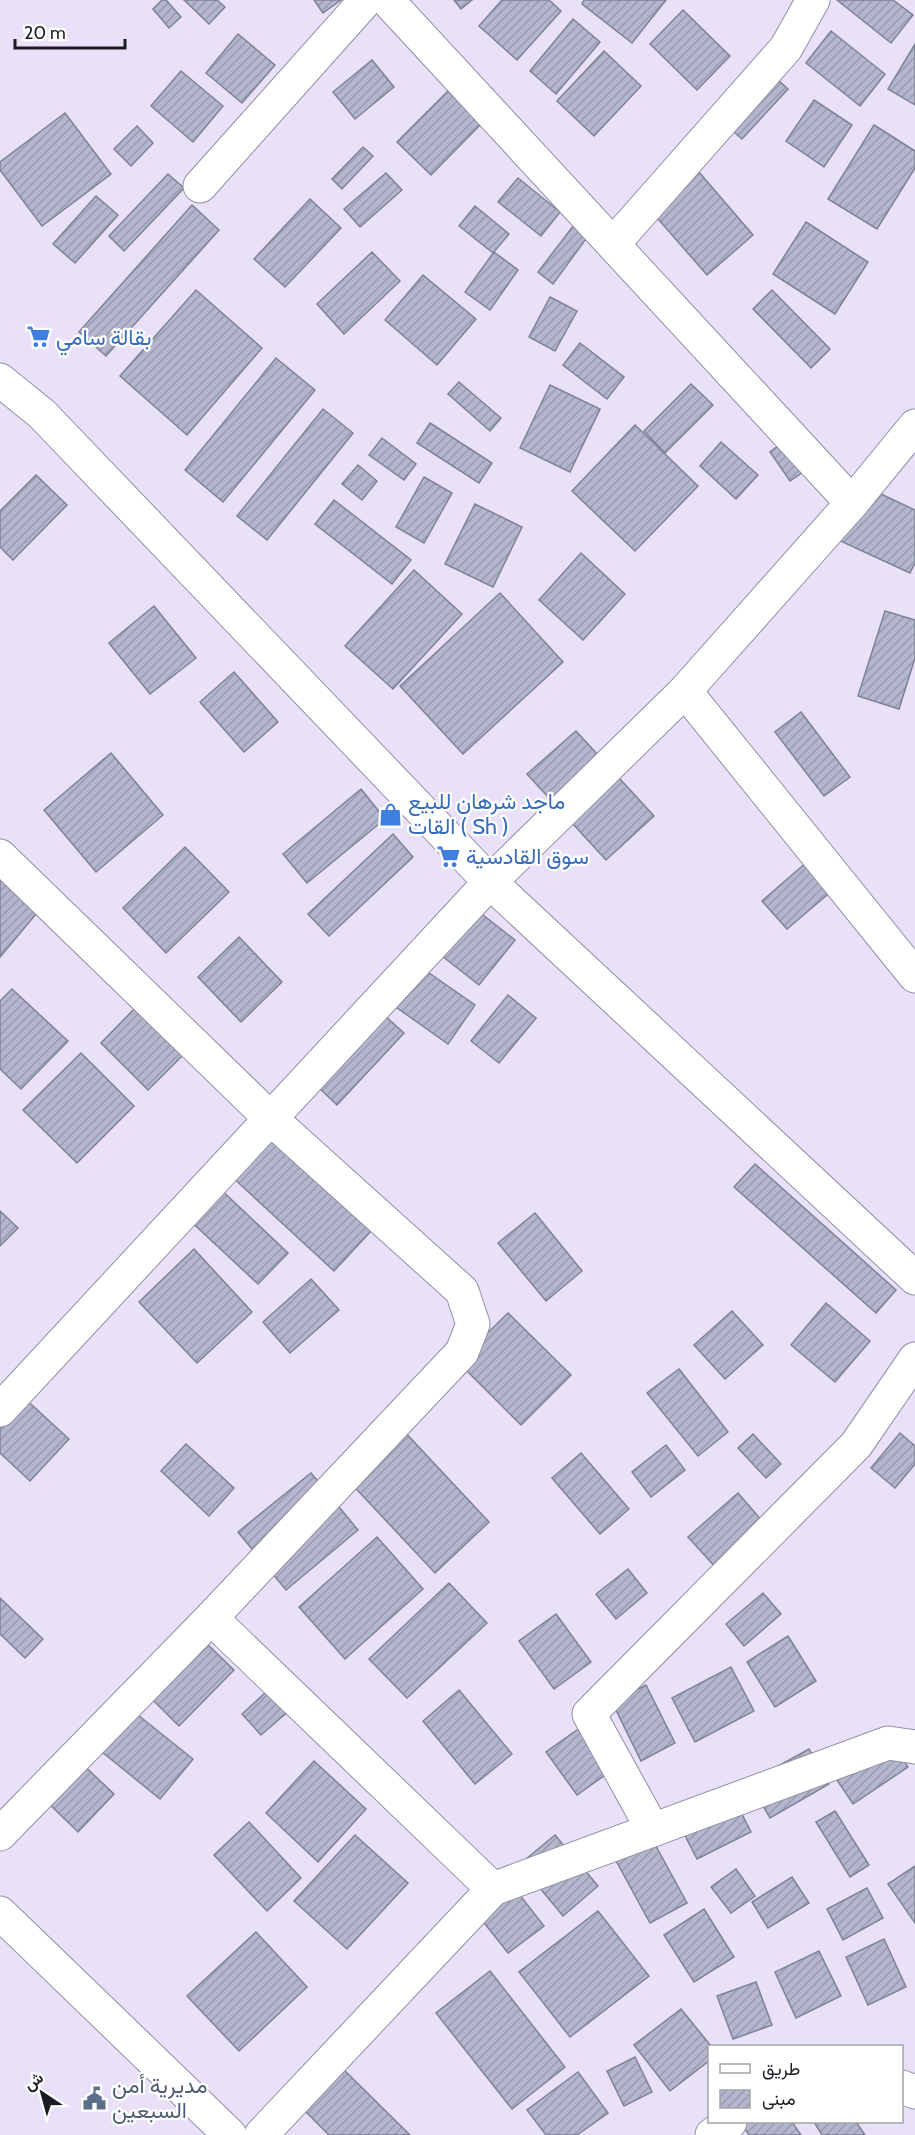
<svg xmlns="http://www.w3.org/2000/svg" width="915" height="2135" viewBox="0 0 915 2135" font-family="Cabin,Vazirmatn,sans-serif">
<style>
.building{fill:url(#building-hatch);stroke:#7f8297;stroke-width:1.5}
.lines{fill:none;stroke-linecap:round;stroke-linejoin:round}
.street-casing{stroke:#948ea4;stroke-width:35}
.secondary-casing{stroke:#948ea4;stroke-width:35}
.street{stroke:#fff;stroke-width:33}
.secondary{stroke:#fff;stroke-width:33}
.labels{text-anchor:middle;stroke-width:4.5;stroke-linejoin:round;paint-order:stroke}
.shop-label{font-size:22px;fill:#366cbe;stroke:#fff;text-anchor:start}
.service-label{font-size:22px;fill:#4e5e75;stroke:#fff;text-anchor:start}
</style>
<defs>
<pattern id="building-hatch" width="6" height="6" patternUnits="userSpaceOnUse" patternTransform="scale(1.5)"><rect width="6" height="6" fill="#b3b6cd"/><path d="M-1 1l2-2M0 6l6-6M5 7l2-2" fill="none" stroke="#999cb0"/></pattern>
</defs>
<rect width="100%" height="100%" fill="#e8e1f9"/>
<g class="building">
<path d="M162,0h4l15,17 -12,11 -16,-19z"/>
<path d="M184,0h33l8,7 -16,17z"/>
<path d="M314,0h27l-18,13z"/>
<path d="M454,0h18l-11,9z"/>
<path d="M502,0h47l12,11 -44,49 -38,-34z"/>
<path d="M584,0h82l-34,43 -50,-39z"/>
<path d="M837,0h56l20,15 -22,28z"/>
<path d="M683,10l47,46 -33,34 -47,-46z"/>
<path d="M573,19l27,23 -44,52 -26,-23z"/>
<path d="M831,31l54,43 -25,32 -54,-43z"/>
<path d="M238,34l37,31 -33,38 -36,-30z"/>
<path d="M915,44v61l-27,-16z"/>
<path d="M604,51l37,35 -47,50 -37,-35z"/>
<path d="M372,60l22,27 -39,32 -22,-27z"/>
<path d="M756,60l32,29 -46,50 -32,-28z"/>
<path d="M181,71l42,35 -30,36 -42,-36z"/>
<path d="M448,91l33,33 -50,51 -34,-33z"/>
<path d="M814,100l38,25 -28,42 -38,-26z"/>
<path d="M65,113l46,61 -69,52 -42,-56v-8z"/>
<path d="M874,125l41,26v17l-38,61 -49,-30z"/>
<path d="M137,126l16,17 -22,23 -17,-17z"/>
<path d="M363,147l10,9 -31,33 -10,-10z"/>
<path d="M692,164l61,71 -46,40 -62,-71z"/>
<path d="M386,173l16,17 -42,37 -16,-18z"/>
<path d="M168,174l16,14 -60,63 -15,-15z"/>
<path d="M518,178l42,34 -19,24 -43,-34z"/>
<path d="M96,196l22,19 -43,48 -22,-19z"/>
<path d="M310,199l31,29 -56,59 -31,-28z"/>
<path d="M192,205l27,25 -113,126 -27,-24z"/>
<path d="M475,206l34,28 -16,19 -34,-27z"/>
<path d="M577,221l14,11 -38,52 -15,-12z"/>
<path d="M806,222l62,40 -33,52 -62,-40z"/>
<path d="M372,252l28,29 -56,53 -27,-30z"/>
<path d="M494,252l24,18 -28,40 -25,-18z"/>
<path d="M423,275l53,44 -39,46 -52,-45z"/>
<path d="M196,290l66,58 -75,87 -67,-59z"/>
<path d="M772,290l58,59 -19,19 -58,-59z"/>
<path d="M550,297l27,14 -22,40 -26,-14z"/>
<path d="M580,343l44,34 -17,22 -44,-34z"/>
<path d="M276,358l39,32 -92,112 -38,-32z"/>
<path d="M459,382l42,36 -11,13 -42,-37z"/>
<path d="M691,384l22,21 -48,48 -21,-22z"/>
<path d="M550,385l50,24 -30,63 -50,-24z"/>
<path d="M323,409l30,24 -86,107 -30,-24z"/>
<path d="M430,423l62,40 -13,20 -62,-40z"/>
<path d="M635,425l63,61 -63,65 -63,-60z"/>
<path d="M382,438l34,26 -12,16 -35,-25z"/>
<path d="M721,442l37,33 -22,24 -36,-33z"/>
<path d="M782,443l21,29 -13,9 -20,-29z"/>
<path d="M358,465l19,16 -15,19 -20,-16z"/>
<path d="M36,475l31,30 -54,55 -13,-13v-36z"/>
<path d="M424,477l28,16 -28,50 -28,-16z"/>
<path d="M862,485l53,25v53l-5,10 -74,-34z"/>
<path d="M334,500l77,60 -19,24 -77,-60z"/>
<path d="M475,504l47,23 -29,60 -48,-23z"/>
<path d="M581,553l44,41 -42,46 -44,-40z"/>
<path d="M414,570l48,44 -69,75 -48,-43z"/>
<path d="M500,593l63,69 -100,92 -63,-68z"/>
<path d="M154,606l42,52 -46,36 -41,-51z"/>
<path d="M885,611l30,9v38l-16,51 -41,-13z"/>
<path d="M234,672l44,50 -34,30 -44,-50z"/>
<path d="M801,712l49,65 -26,19 -49,-64z"/>
<path d="M576,731l78,85 -48,44 -79,-86z"/>
<path d="M111,753l52,62 -67,57 -52,-62z"/>
<path d="M361,789l24,30 -78,64 -24,-29z"/>
<path d="M393,834l20,23 -84,79 -21,-22z"/>
<path d="M185,847l44,45 -63,61 -43,-45z"/>
<path d="M808,861l25,29 -46,39 -25,-28z"/>
<path d="M0,874l41,34 -41,49z"/>
<path d="M460,897l55,43 -36,45 -55,-43z"/>
<path d="M239,937l43,45 -41,40 -43,-45z"/>
<path d="M406,957l69,48 -27,39 -69,-49z"/>
<path d="M12,989l56,52 -47,48 -21,-20v-68z"/>
<path d="M508,995l28,23 -37,45 -28,-22z"/>
<path d="M364,997l40,36 -67,72 -39,-37z"/>
<path d="M142,1001l48,47 -42,42 -47,-47z"/>
<path d="M81,1053l53,53 -57,57 -54,-53z"/>
<path d="M266,1136l105,95 -37,40 -104,-96z"/>
<path d="M755,1164l141,126 -20,23 -142,-126z"/>
<path d="M215,1184l73,69 -30,31 -73,-68z"/>
<path d="M0,1211l18,17 -18,18z"/>
<path d="M535,1213l47,58 -36,30 -48,-58z"/>
<path d="M194,1249l58,63 -55,51 -58,-61z"/>
<path d="M311,1279l28,31 -49,43 -27,-31z"/>
<path d="M826,1303l44,38 -35,41 -44,-37z"/>
<path d="M732,1311l31,34 -38,34 -31,-34z"/>
<path d="M508,1313l63,62 -50,50 -63,-63z"/>
<path d="M679,1369l49,63 -30,24 -51,-63z"/>
<path d="M22,1396l47,43 -39,42 -30,-28v-33z"/>
<path d="M401,1428l88,94 -54,51 -88,-94z"/>
<path d="M900,1433l15,13v18l-20,24 -24,-20z"/>
<path d="M753,1434l28,30 -15,14 -28,-30z"/>
<path d="M186,1444l48,44 -25,28 -48,-45z"/>
<path d="M666,1445l19,25 -34,27 -19,-25z"/>
<path d="M581,1453l48,56 -29,25 -48,-56z"/>
<path d="M311,1473l47,57 -72,60 -48,-58z"/>
<path d="M738,1493l38,44 -49,43 -39,-43z"/>
<path d="M377,1537l46,52 -78,70 -46,-52z"/>
<path d="M628,1569l19,24 -31,26 -20,-25z"/>
<path d="M449,1583l38,40 -80,75 -38,-39z"/>
<path d="M763,1593l18,21 -37,32 -18,-22z"/>
<path d="M0,1598l43,41 -18,19 -25,-24z"/>
<path d="M556,1614l35,48 -37,27 -35,-48z"/>
<path d="M788,1636l28,45 -41,26 -28,-45z"/>
<path d="M205,1642l29,28 -55,56 -28,-28z"/>
<path d="M731,1667l23,44 -59,31 -23,-44z"/>
<path d="M277,1682l20,22 -36,31 -19,-21z"/>
<path d="M646,1685l29,58 -34,18 -29,-59z"/>
<path d="M459,1690l53,64 -37,30 -52,-63z"/>
<path d="M118,1699l75,60 -33,40 -74,-60z"/>
<path d="M584,1725l31,43 -38,27 -31,-43z"/>
<path d="M885,1732l23,35 -55,37 -24,-36z"/>
<path d="M809,1749l20,35 -59,34 -21,-36z"/>
<path d="M76,1758l38,36 -36,38 -38,-37z"/>
<path d="M314,1761l52,48 -48,53 -52,-49z"/>
<path d="M730,1791l21,41 -54,27 -21,-41z"/>
<path d="M835,1811l34,54 -19,12 -34,-55z"/>
<path d="M249,1822l52,56 -34,33 -53,-56z"/>
<path d="M355,1835l53,48 -61,66 -53,-48z"/>
<path d="M555,1835l43,51 -35,30 -43,-52z"/>
<path d="M651,1837l36,66 -37,20 -36,-66z"/>
<path d="M915,1866v57l-27,-39z"/>
<path d="M736,1869l19,27 -24,17 -20,-26z"/>
<path d="M505,1876l39,50 -36,27 -38,-48z"/>
<path d="M792,1877l17,26 -41,25 -16,-26z"/>
<path d="M867,1888l16,30 -40,22 -16,-31z"/>
<path d="M704,1909l30,48 -40,25 -30,-47z"/>
<path d="M598,1911l51,65 -79,61 -51,-65z"/>
<path d="M256,1932l51,55 -68,64 -52,-55z"/>
<path d="M884,1939l22,48 -38,18 -22,-48z"/>
<path d="M819,1951l22,45 -45,22 -21,-46z"/>
<path d="M490,1971l75,96 -53,42 -76,-96z"/>
<path d="M756,1982l16,43 -39,14 -16,-43z"/>
<path d="M681,2009l30,37 -1,14 -40,31 -36,-46z"/>
<path d="M635,2057l17,35 -28,14 -17,-35z"/>
<path d="M339,2065l71,70h-81l-30,-30z"/>
<path d="M578,2072l30,41 -31,22h-31l-19,-25z"/>
<path d="M744,2122h48l9,13h-52l-8,-12z"/>
<path d="M814,2122h42l9,13h-43z"/>
</g>
<g class="lines">
<defs>
<g id="street">
<path d="M387,0l465,503"/>
<path d="M200,186l166,-186"/>
<path d="M614,243l172,-195 27,-48"/>
<path d="M685,691l230,285"/>
<path d="M0,856l270,262 192,173 11,33 -11,28 -251,266 -211,216"/>
<path d="M0,1410l490,-528 195,-191 167,-188 63,-77"/>
<path d="M211,1618l282,271"/>
<path d="M653,1830l-64,-116 267,-269 59,-86"/>
<path d="M0,1913l230,222"/>
<path d="M902,2087l13,5"/>
<path d="M261,2135l232,-246 395,-146 27,4"/>
<path d="M712,2135l18,-13"/>
</g>
<path id="secondary" d="M0,380l42,34 448,468 425,396"/>
</defs>
<use href="#street" class="street-casing"/>
<use href="#secondary" class="secondary-casing"/>
<use href="#street" class="street"/>
<use href="#secondary" class="secondary"/>
</g>
<defs>
<symbol id="supermarket-bare" viewBox="-9 -9 18 18"><path d="M-6-5.5h2.5l.6 2H6L4.5 2H-2.5L-4.4-4H-6ZM-1.5 3.2a1.3 1.3 0 1 0 .1 0ZM3 3.2a1.3 1.3 0 1 0 .1 0Z" fill="#3f7fe0" stroke="#fff" stroke-width="2.5" paint-order="stroke"/></symbol>
<symbol id="shop-bare" viewBox="-9 -9 18 18"><path d="M-5-2.5h2.3a2.7 3.5 0 0 1 5.4 0H5L5.5 6h-11ZM-1.5-2.5h3a1.5 2.3 0 0 0-3 0Z" fill="#3f7fe0" stroke="#fff" stroke-width="2.5" paint-order="stroke"/></symbol>
<symbol id="civic-bare" viewBox="-9 -9 18 18"><path d="M-.6-6.5H3V-4.5H.6V-3L4-1V1h2V6H-6V1h2V-1L-.6-3ZM-1.2 2.5V6h2.4V2.5Z" fill="#5c6f8a" stroke="#fff" stroke-width="2.5" paint-order="stroke"/></symbol>
</defs>
<g fill-rule="evenodd">
<use href="#supermarket-bare" x="22" y="320" width="33" height="33"/>
<use href="#shop-bare" x="374" y="798" width="33" height="33"/>
<use href="#supermarket-bare" x="432" y="840" width="33" height="33"/>
<use href="#civic-bare" x="78" y="2082" width="33" height="33"/>
</g>
<g class="labels">
<g class="shop-label">
<text x="56" y="345">بقالة سامي</text>
<text x="408" y="809">ماجد شرهان للبيع<tspan x="408" dy="25">القات ( Sh )</tspan></text>
<text x="466" y="864">سوق القادسية</text>
</g>
<g class="service-label">
<text x="112" y="2093">مديرية أمن<tspan x="112" dy="25">السبعين</tspan></text>
</g>
</g>
<rect x="708" y="2045" width="195" height="78" fill="#ffffff" stroke="#a4a3a7" stroke-width="1.5"/>
<rect x="720" y="2064" width="30" height="9" fill="#ffffff" stroke="#a4a3a7" stroke-width="1.5"/>
<text x="762" y="2075" font-size="18" fill="#1c1a22">طريق</text>
<rect x="720" y="2090" width="30" height="18" fill="url(#building-hatch)" stroke="#a4a3a7" stroke-width="1.5"/>
<text x="762" y="2105" font-size="18" fill="#1c1a22">مبنى</text>
<g transform="translate(42 2093) rotate(324)" stroke="#ffffff" stroke-width="4.5" paint-order="stroke">
<path d="M0-4.5L10 22L0 15L-10 22Z" fill="#1c1a22"/>
<text y="-9" font-size="16" font-weight="bold" text-anchor="middle" fill="#1c1a22">ش</text>
</g>
<path d="M15 39v9h110v-9" fill="none" stroke="#1c1a22" stroke-width="3"/>
<text x="24" y="39" font-size="18" fill="#1c1a22" stroke="#ffffff" stroke-width="4.5" paint-order="stroke">20 m</text>
</svg>
